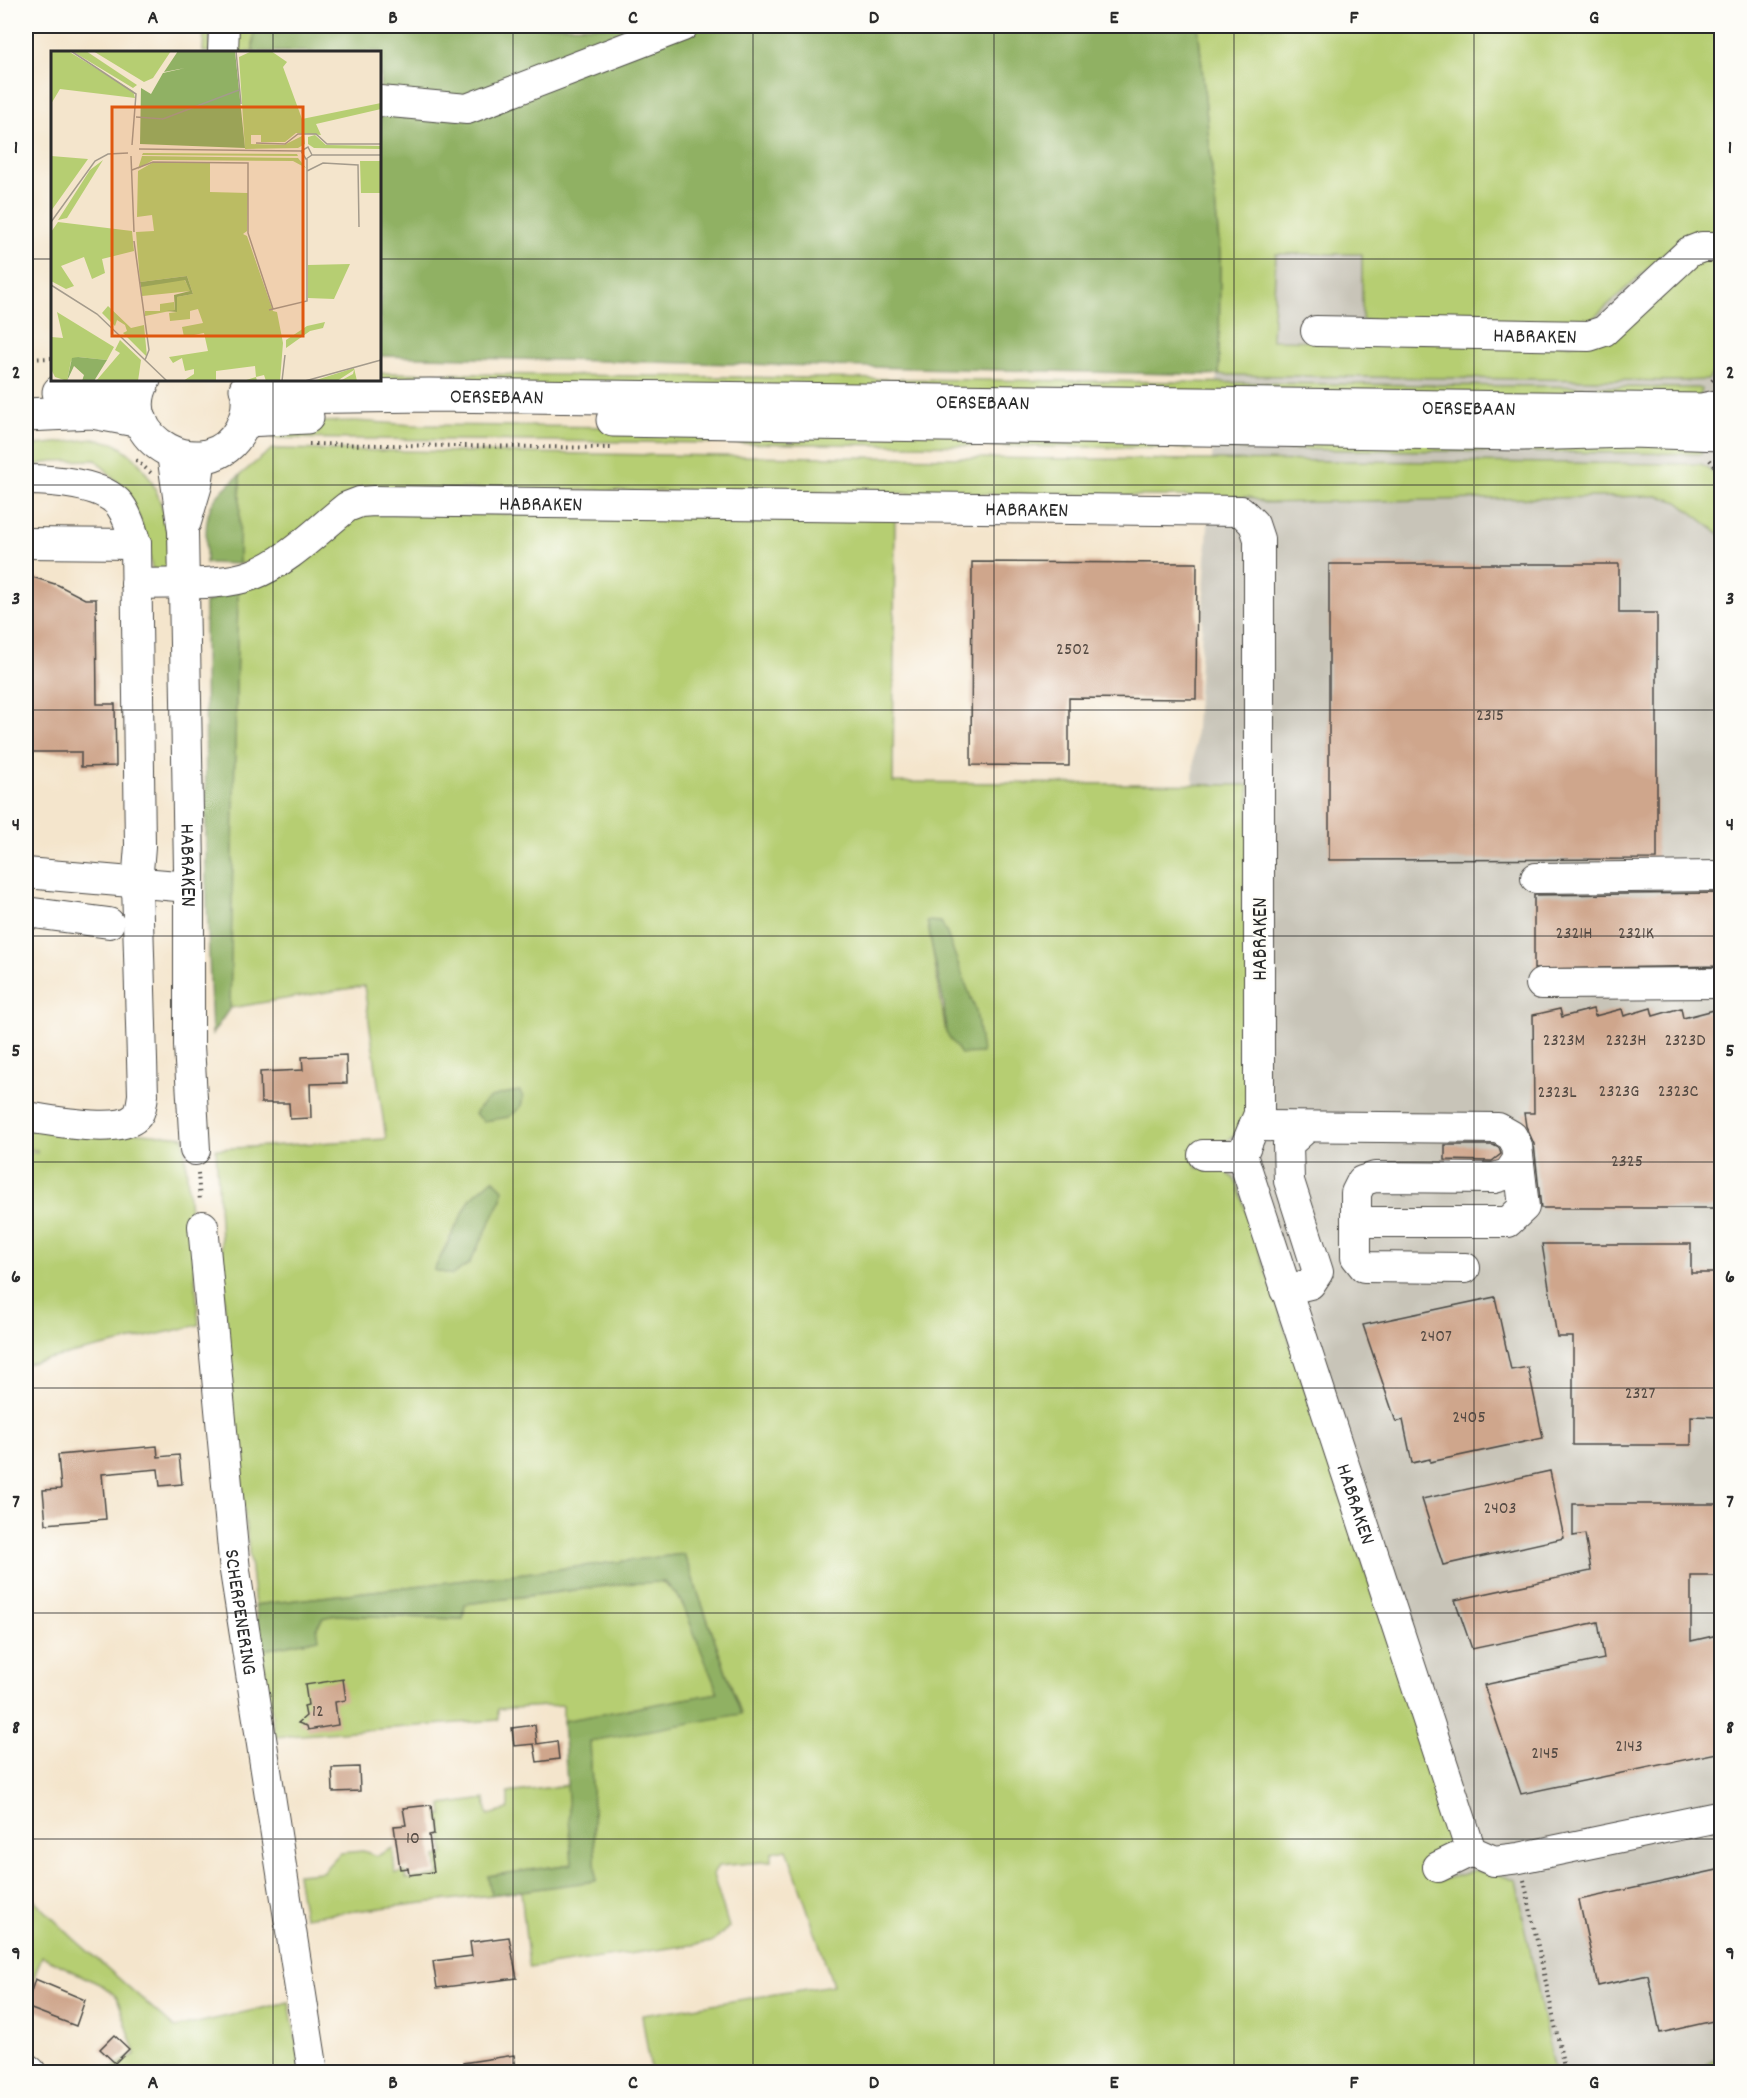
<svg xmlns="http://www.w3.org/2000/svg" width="1747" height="2098" viewBox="0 0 1747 2098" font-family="Dekko,sans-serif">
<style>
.industrial{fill:#c8c4b8}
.green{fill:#b6ce72;stroke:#707c4e;stroke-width:1.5;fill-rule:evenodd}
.forest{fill:#90b164;stroke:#5e6e48;stroke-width:1.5}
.building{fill:#cfa68c}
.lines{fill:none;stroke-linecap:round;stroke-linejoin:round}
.minor-casing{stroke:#494743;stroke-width:32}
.major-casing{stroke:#494743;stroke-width:35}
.path{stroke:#494743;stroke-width:4;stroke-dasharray:1.5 4.5;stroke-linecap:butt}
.minor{stroke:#fff;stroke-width:30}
.major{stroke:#fff;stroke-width:33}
.grid{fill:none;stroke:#2b2b2b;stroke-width:1.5;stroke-opacity:0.55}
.labels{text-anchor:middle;stroke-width:4.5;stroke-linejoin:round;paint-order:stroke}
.number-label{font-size:18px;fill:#544a43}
.street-label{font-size:21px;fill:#2b2b2b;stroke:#fdfcf7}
.inset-road{fill:none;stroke:#a49b8c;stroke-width:1.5}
.view{fill:#df570e;fill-opacity:0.15;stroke:#df570e;stroke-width:3}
.inset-edge{fill:none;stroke:#2b2b2b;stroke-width:3}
.neatline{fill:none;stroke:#2b2b2b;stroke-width:2}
.grid-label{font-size:20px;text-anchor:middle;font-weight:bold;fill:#2b2b2b}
</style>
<rect width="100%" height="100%" fill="#fdfcf7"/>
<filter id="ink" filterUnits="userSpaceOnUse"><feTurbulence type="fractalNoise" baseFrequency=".0167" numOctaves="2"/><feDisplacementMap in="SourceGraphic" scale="12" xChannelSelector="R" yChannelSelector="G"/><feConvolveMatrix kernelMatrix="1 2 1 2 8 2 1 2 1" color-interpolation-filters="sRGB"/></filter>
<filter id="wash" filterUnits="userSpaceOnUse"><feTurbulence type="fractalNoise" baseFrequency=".008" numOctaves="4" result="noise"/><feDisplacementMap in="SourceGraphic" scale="24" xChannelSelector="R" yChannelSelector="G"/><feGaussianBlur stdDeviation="1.35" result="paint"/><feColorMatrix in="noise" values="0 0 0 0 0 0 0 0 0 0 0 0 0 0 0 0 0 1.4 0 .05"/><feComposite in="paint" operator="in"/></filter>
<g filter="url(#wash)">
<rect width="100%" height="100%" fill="#f4e5cc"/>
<path class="industrial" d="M1721,134v1938h-325l-228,-876 63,-1057z"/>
<g class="green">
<path d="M204,26h7l-2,26h-6z"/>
<path d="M233,26h21l-1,26h-22z"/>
<path d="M1198,26h515l9,22 -1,186h-35l-98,89 -226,-3v-66h-86l-4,86 303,4 121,-84 25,-1v103l-13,18 -30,1 -459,-6 1,-122z"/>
<path d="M380,373l1317,15 5,1 -4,13 -1421,-13 -2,-9h105z"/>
<path d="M355,421l59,4 1123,11 160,-1 5,19 -1429,-16 5,-15z"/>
<path d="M94,439c7,2 17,2 23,6 41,24 51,74 55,118l-10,10 -7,-1 -3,-4 -12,-48 -15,-30 -29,-30 -44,1 -26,7v-22z"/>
<path d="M272,449l452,7 977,8c28,13 20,45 20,71l-43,-33 -19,-6 -395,7 -15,-6 -875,-9 -119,74 -16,2 1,-89z"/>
<path d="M360,513l535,3 -2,266 356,3 1,334c-21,26 -23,23 -55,24l1,25 25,-1 15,14 218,655 -16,45 37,-10 41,8 38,193h-903l-9,-57 191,-30 -46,-136 -15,3v9l-54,5 -5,9 16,52 -17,15 -183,26 -8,-77 75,-11 -6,-139 151,-28 -57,-159 -429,51 -27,-237 -12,-219 170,-10 -22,-153 -134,22 8,-420zM928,921l19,13 12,35 -13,64zM471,1198l31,1 -33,65 -28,-9z"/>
<path d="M26,1122l158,15 15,188 -173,39v-212l11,1v-3l-11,-1z"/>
<path d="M655,1580c32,6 52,84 64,113l-156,28v-16l-65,4v11l-223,17 -13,-87 56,-11 -1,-12 6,-9 12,-3 128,4 2,-15z"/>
<path d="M568,1785l4,79 -83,12 2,19 -187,22 -7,-43 25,-2 18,-19 23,-2 14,5 16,-8 2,25 10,-1 1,7 32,-3 -2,-20 8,-2 -5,-39h4l-1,-10 43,-6 3,16 20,-5v-17z"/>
<path d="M26,1892l47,46 102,90 114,-26 13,70h-198l32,-18 -19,-57 -14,-11 -61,-30 -16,42z"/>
<path d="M1721,2055v17h-25z"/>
</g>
<g class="forest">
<path d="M254,26h944l22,228 -1,121 -839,-19v-304h-127z"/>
<path d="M240,475l-1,89 -33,-1c1,-46 -6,-57 34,-88z"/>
<path d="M238,588l-8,420 -18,26 -6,-159 -1,-272z"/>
<path d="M927,921l14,1 6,12 29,77 6,42 -21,1 -15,-21 -2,-28z"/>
<path d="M520,1091l3,6 -2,10 -12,10 -25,4 -9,-7c10,-19 25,-20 45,-23z"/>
<path d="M493,1179l10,10 -1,10 -33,65 -17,11 -18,-5 37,-72z"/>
<path d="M684,1554l57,160 -151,27 6,140 -105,14 -3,-19 84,-12 -9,-143 155,-28 -37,-93 -16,-18 -46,2 -154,20 -2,15 -128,-4 -12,3 -6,9 2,12 -57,11 -7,-45z"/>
</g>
<g id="blocks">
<g class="building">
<path d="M972,562l225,1 -1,136 -127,-1v68l-98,-1z"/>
<path d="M1329,564h290v49h38v246l-328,1z"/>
<path d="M26,575l32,10 27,14h11l1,105h18l1,62 -35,1v-15h-55z"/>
<path d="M1722,893v73l-188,3v-74z"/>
<path d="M1651,1008l2,8 28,-8 2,10 35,-9 4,14v56l-9,33h9v96h-181l-7,-64 -8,-18 -2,-13h10l-1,-98 27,-6 2,8 31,-8 2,7 27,-7 2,7z"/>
<path d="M346,1055l1,28 -37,1 1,34 -21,1 -1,-16h-28l-1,-31 43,-2 -1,-13z"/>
<path d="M1445,1145h48l6,3 2,6 -9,7 -47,-1z"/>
<path d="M1542,1244h149v29h31v144l-31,-1v29h-118v-108h-16z"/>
<path d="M1495,1297l16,73 17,-3 15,71 -113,24v-3l-18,4 -9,-43 -7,2 -33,-97z"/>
<path d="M157,1446l1,11 21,-2 3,29 -22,2 -2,-17 -56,5 4,45 -60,5 -3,-34 18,-1 -3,-34z"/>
<path d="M1550,1471l14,67 -121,27 -21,-66z"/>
<path d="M1573,1504h149l-3,72h-28v65l31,-7v118l-201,42 -37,-109 120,-26 -6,-37 -126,27 -17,-49 136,-29 -6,-37 -12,2z"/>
<path d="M343,1679l3,21 -11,2 3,23 -30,5 -1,-4 -9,-3 8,-7 -2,-10 4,-1 -3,-20z"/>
<path d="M535,1725l2,19 20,-3 2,18 -22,3 -3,-18 -20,2 -2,-18z"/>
<path d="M359,1767l1,24 -27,1 -1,-24z"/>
<path d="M431,1805l3,29 -5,1 5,37 -25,3 -1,-7 -8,1 -6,-43 12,-1 -3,-17z"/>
<path d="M1722,1869v150l-62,14 -12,-58 -50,11 -19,-86z"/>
<path d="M509,1937l8,41 -80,10 -4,-27 39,-5 -2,-14z"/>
<path d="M35,1979l50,21 -9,26 -50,-19z"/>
<path d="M114,2035l15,14 -14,14 -15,-14z"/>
<path d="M514,2055l3,18h-54v-10z"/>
</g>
</g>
</g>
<g filter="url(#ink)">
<use href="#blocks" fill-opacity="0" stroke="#494743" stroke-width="1.5"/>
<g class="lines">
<defs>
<g id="minor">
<path d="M223,52l1,-26"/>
<path d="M380,101l87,8 216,-83"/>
<path id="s1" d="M1316,331l273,5 15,-5 85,-79 13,-5h20"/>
<path id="s2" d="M172,454l11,77 6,338v176l6,105"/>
<path d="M26,480c25,0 77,3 94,25 8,11 12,26 16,39l4,302 -3,38 6,211c-1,7 -2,17 -7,22 -18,18 -85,3 -110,0"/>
<path d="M186,522l11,-37 4,-28"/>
<path d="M26,543l110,1"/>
<path id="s3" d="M136,584c35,-2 85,3 116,-9 35,-13 66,-45 95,-68l13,-5 14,-1 867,10 13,13 5,15v575l-17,41 229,696 23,10 25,-3 203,-42"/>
<path d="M26,873l163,14"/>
<path d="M1536,878l186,-2"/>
<path d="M26,912l83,11"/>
<path d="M1541,984l181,-1"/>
<path d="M1254,1126l244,2 14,8 5,10 7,61 -16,15h-152"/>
<path d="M1203,1155h39"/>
<path id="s4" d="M203,1226l32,345 78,501"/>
<path d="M1465,1268l-101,-1 -8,-10v-64l6,-12 13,-4 119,1 14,-4 9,-13"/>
<path d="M1285,1290l25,-6 8,-12 -29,-91 -1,-37 19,-17"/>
<path d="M1438,1867l33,-16"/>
<path d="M26,2068l5,4"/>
</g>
<g id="major">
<path d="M144,380c-33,59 64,111 97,49 5,-10 8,-19 7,-31"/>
<path id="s5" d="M246,389l28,8 155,-2 1273,15 20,-4"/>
<path d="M59,392l82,-7"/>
<path d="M26,415l66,-3 49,9"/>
<path d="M246,420l61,-3"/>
<path d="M613,420l908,14 110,-3 91,3"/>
</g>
</defs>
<use href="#minor" class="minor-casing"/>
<use href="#major" class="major-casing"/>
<g class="path">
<path d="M26,359l26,-1"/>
<path d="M1712,381l10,-11"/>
<path d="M309,444l304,4"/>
<path d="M136,460l15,13"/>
<path d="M1710,460l12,16"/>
<path d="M198,1173l2,29"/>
<path d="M1524,1880l41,192"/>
</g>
<use href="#minor" class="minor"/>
<use href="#major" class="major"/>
</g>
</g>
<path class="grid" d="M273,26v26M513,26v2046M753,26v2046M994,26v2046M1234,26v2046M1474,26v2046M26,259h26M380,259h1342M273,380v1692M26,485h1696M26,710h1696M26,936h1696M26,1162h1696M26,1388h1696M26,1613h1696M26,1839h1696"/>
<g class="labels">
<g class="number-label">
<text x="1073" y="654">2502</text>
<text x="1490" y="720">2315</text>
<text x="1574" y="938">2321H</text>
<text x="1636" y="938">2321K</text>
<text x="1564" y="1045">2323M</text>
<text x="1626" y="1045">2323H</text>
<text x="1685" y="1045">2323D</text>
<text x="1619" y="1096">2323G</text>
<text x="1678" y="1096">2323C</text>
<text x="1557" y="1097">2323L</text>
<text x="1627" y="1166">2325</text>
<text x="1436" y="1341">2407</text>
<text x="1640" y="1398">2327</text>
<text x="1469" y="1422">2405</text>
<text x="1500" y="1513">2403</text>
<text x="318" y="1716">12</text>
<text x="1629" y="1751">2143</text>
<text x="1545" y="1758">2145</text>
<text x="413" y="1843">10</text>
</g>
<g class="street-label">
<text dy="7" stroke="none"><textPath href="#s1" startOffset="219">HABRAKEN</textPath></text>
<text dy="7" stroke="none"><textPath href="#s5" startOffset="252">OERSEBAAN</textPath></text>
<text dy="7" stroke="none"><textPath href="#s5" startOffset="738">OERSEBAAN</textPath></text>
<text dy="7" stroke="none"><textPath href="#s5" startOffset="1224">OERSEBAAN</textPath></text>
<text dy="7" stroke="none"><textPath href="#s3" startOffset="429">HABRAKEN</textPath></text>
<text dy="7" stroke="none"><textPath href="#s3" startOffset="915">HABRAKEN</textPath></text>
<text dy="7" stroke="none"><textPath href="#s2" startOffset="412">HABRAKEN</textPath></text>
<text transform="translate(1259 939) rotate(-90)" y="7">HABRAKEN</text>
<text dy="7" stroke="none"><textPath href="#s3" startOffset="2150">HABRAKEN</textPath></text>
<text dy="7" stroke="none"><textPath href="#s4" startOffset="388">SCHERPENERING</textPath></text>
</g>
</g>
<g transform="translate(51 51)">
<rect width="330" height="330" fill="#f4e5cc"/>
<path d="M0,0h17l65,40 2,7 -75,-9 -9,15zM21,0h14l51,34 -4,3zM42,0h78l-18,27 -9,4zM201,0h19l16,11 -4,5 19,52 79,-16v6l-65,15 5,11 -25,-2 -11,9h-24v-7h-10v9l33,1 20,-10 1,9 -7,4 -53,1 -6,-92zM264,84l11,10 55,1v3l-67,-1 -6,-4v-7zM92,102l154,1 1,2 -156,-1zM0,105l37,3 -37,52zM91,105l156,2 8,10 -13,-7 -140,-1 -15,9zM52,109l-36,58 -9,2 32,-50zM309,110h21v32h-20zM101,112h58v29l38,1 -1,38 -4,3 4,2 26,75 4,1 6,31 -3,38h-14l-2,-6 -8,2 1,4h-14l13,-4 -1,-11 -39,5v10h-33l11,-7v-5l-9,2 -3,-13 -9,5 -4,-6 39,-6 -4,-18 -20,4 -2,-10 21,-4 -5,-14 -8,2v8l-20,2 -1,-8 8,-1v-15l16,-3 -6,-18 -47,6 -4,-50 18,-1 -2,-16 -15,2 1,-46zM7,171l74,9 2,20 -32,8 3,14 -13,6 -8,-22 -23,9 13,20 -8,3 -15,-8v-49zM299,213l-16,35 -26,-1v-33zM133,228l7,12 -49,5 -1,-9 7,-4zM123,251l1,8 -30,6v-5h15v-7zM57,255l23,22 13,-3 3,32 -24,-24 4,-2 -2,-6 -8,-5 -2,6 -13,-13zM6,261l57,35 -7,13 -29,-3 -7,4 -4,20 -12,-4 -4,-8v-32l12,1zM274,271l-2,6 -13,3 -24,17v-8l21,-14zM69,289l21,20 -3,21h-42l24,-28 -5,-3zM303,317l3,13h-17l13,-7 1,-4 -17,11h-24z" fill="#b6ce72"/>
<path d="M127,0h57l10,97 -105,-4 1,-56 10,6 12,-21 22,-5 -21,4zM136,225l6,18 -16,3v15l-11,-1 9,-1 -1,-15 16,-4 -5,-11 -44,7 -1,-5zM27,306l29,3 -13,21h-12l2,-6 -10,-9 -7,15 5,-23z" fill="#90b164"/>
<path class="inset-road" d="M20,0l65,43 -4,51M185,0l5,53M85,66l27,2 76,-29M205,92l29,1 13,-10h18l11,10h54M88,98l162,2M261,104l-4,-8 -7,4 5,8 6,-4h69M80,105l3,76M81,119l21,-8 95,1v70l25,76M256,120l16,-8 35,2 1,62M0,171l44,-61 13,-7 20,-1M83,190l15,109 -4,10M0,234l46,29 70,67M218,259l38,-9v-142M231,330l3,-26M254,330l76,-21"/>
<path class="view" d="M61,56h191v229h-191z"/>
<rect width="330" height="330" class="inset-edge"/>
</g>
<rect width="1747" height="2098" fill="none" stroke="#fdfcf7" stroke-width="66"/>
<rect x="33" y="33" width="1681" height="2032" class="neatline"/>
<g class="grid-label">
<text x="153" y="23">A</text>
<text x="393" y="23">B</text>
<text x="633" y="23">C</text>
<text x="874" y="23">D</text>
<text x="1114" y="23">E</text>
<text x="1354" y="23">F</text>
<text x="1594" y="23">G</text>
<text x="16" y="153">1</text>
<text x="1730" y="153">1</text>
<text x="16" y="378">2</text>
<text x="1730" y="378">2</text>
<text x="16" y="604">3</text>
<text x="1730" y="604">3</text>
<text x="16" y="830">4</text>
<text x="1730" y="830">4</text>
<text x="16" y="1056">5</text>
<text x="1730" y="1056">5</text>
<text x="16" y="1282">6</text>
<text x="1730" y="1282">6</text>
<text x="16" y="1507">7</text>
<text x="1730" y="1507">7</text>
<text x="16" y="1733">8</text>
<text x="1730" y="1733">8</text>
<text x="16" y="1959">9</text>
<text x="1730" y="1959">9</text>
<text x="153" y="2088">A</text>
<text x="393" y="2088">B</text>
<text x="633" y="2088">C</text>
<text x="874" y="2088">D</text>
<text x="1114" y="2088">E</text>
<text x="1354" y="2088">F</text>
<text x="1594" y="2088">G</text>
</g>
</svg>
